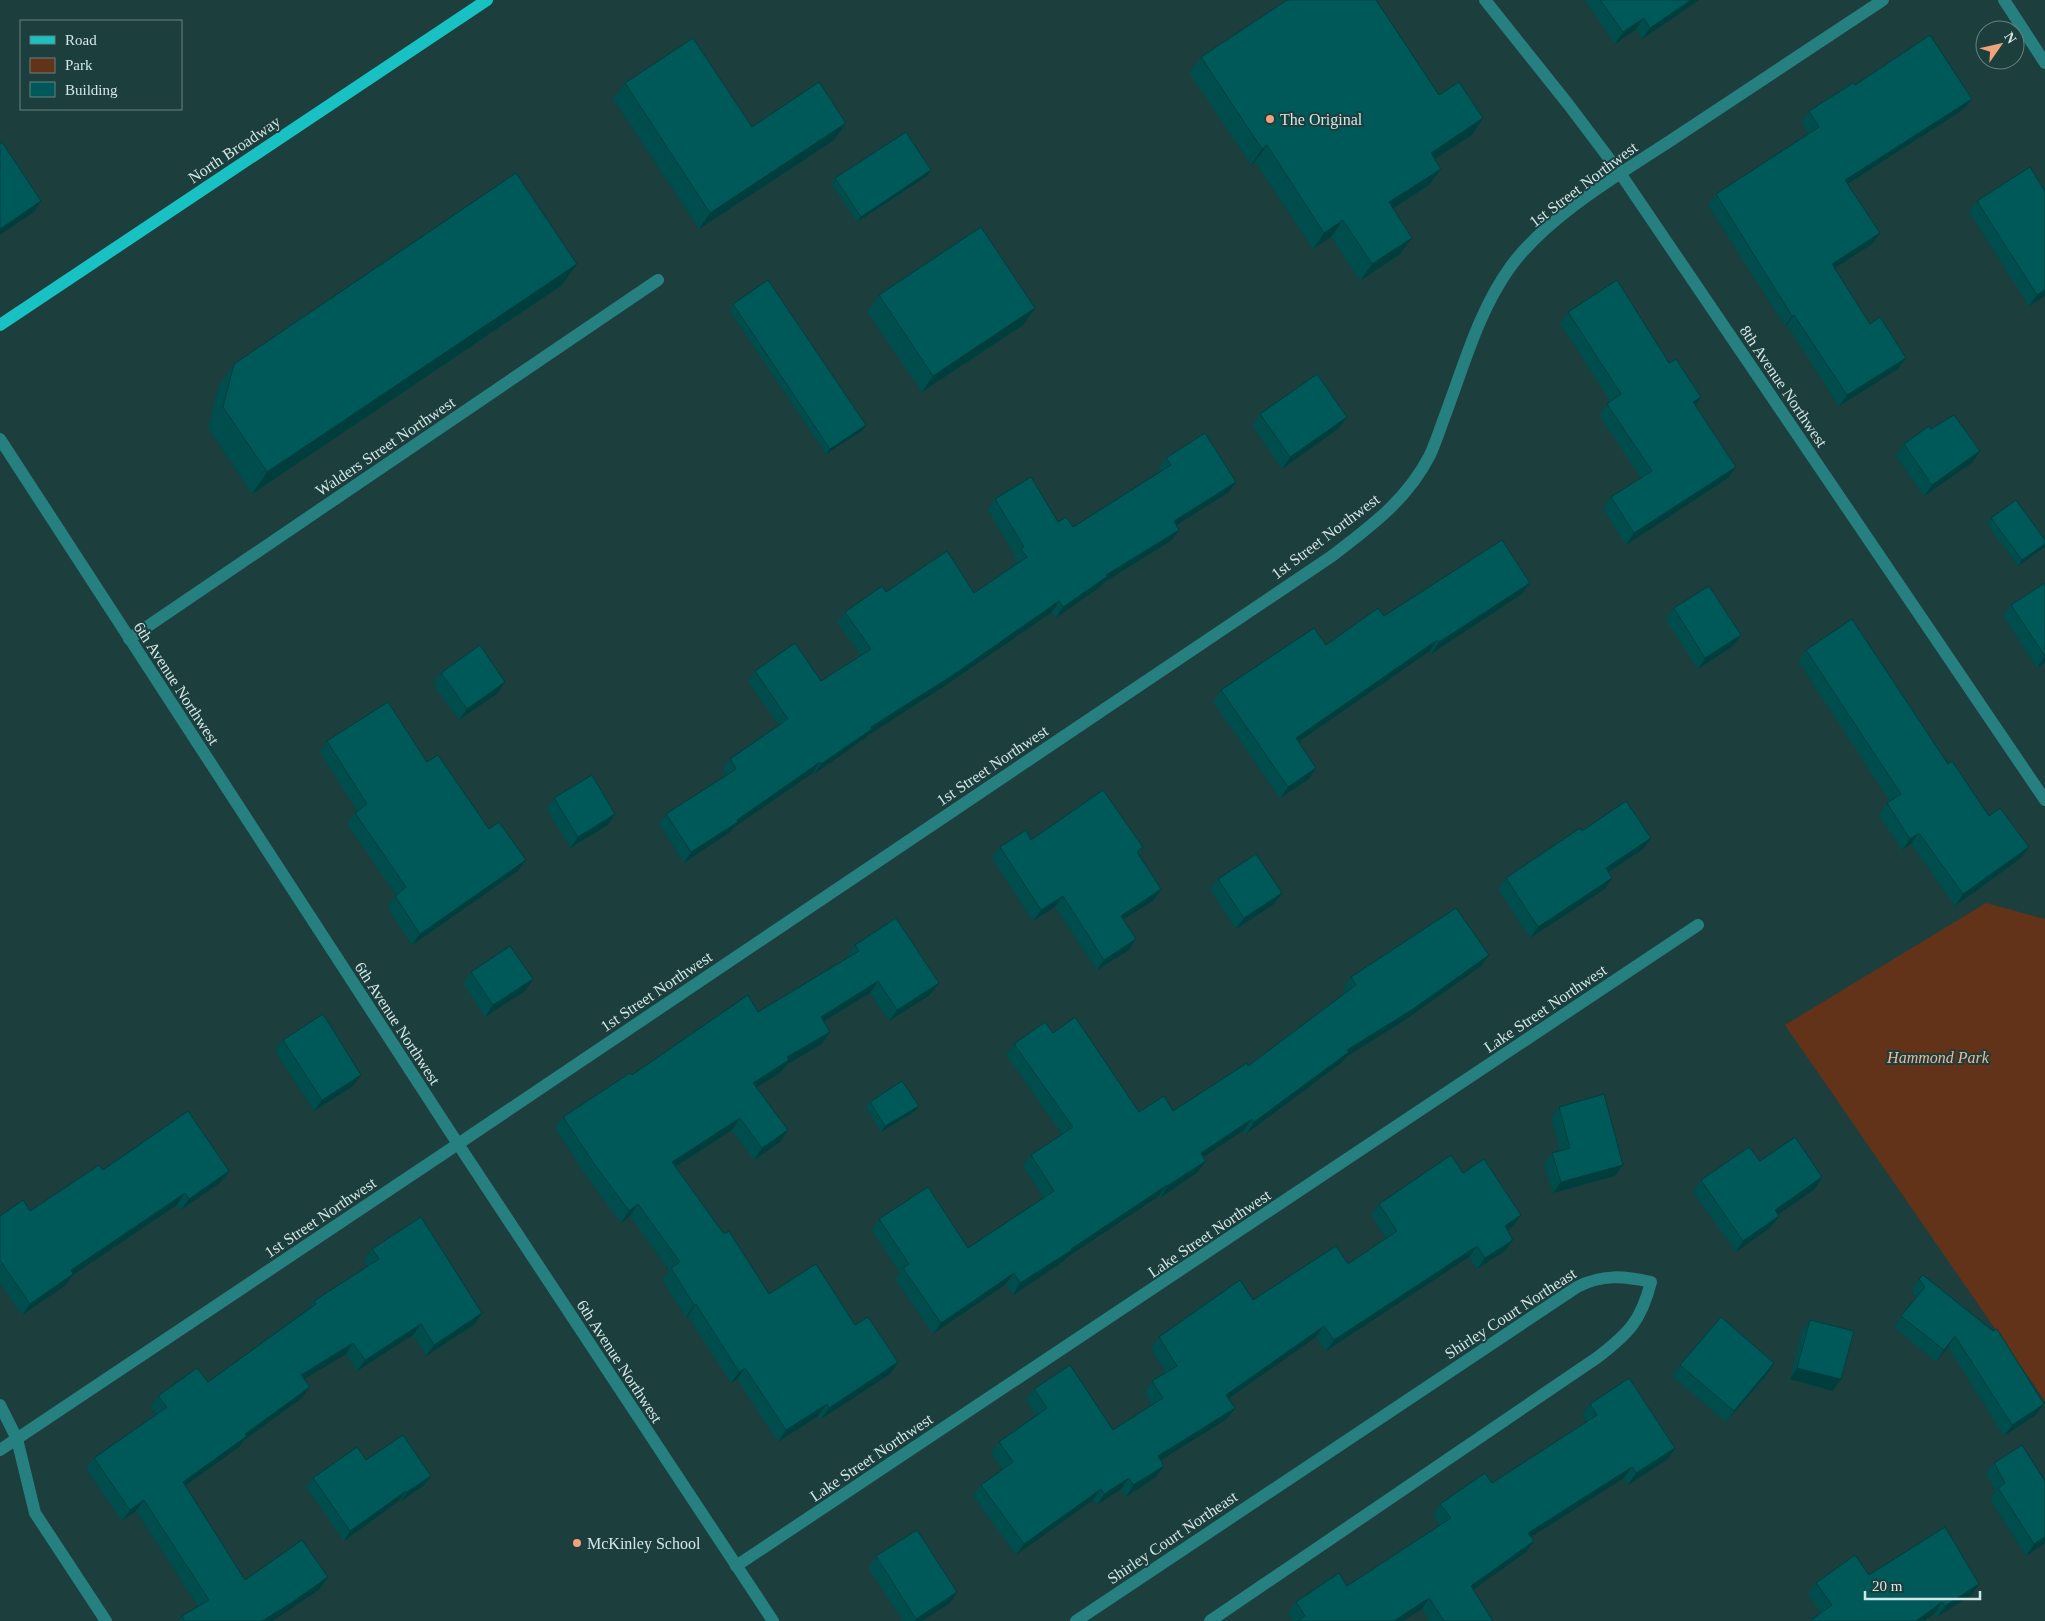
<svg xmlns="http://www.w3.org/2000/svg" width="2045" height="1621" viewBox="0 0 2045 1621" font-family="'Times New Roman',serif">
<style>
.green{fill:#633319}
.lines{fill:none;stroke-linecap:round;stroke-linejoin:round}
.minor{stroke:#278080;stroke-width:12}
.major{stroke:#18c2c2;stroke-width:12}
.wall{fill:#004d4d}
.shaded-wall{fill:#003e3e}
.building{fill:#005959;stroke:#003e3e}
.poi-dot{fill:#f0a27a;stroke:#1c3e3d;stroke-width:2}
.labels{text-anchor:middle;stroke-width:4;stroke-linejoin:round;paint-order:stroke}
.poi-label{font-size:16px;fill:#d4e6e5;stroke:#1c3e3d;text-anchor:start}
.street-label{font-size:16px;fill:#d4e6e5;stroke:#1c3e3d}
.park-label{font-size:16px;font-style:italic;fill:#f7b593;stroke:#1c3e3d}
</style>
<rect width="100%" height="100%" fill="#1c3e3d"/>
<path class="green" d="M1986,903l59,16v482l-260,-376z"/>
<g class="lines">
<g class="minor">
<path d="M1485,0l83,104 52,69 425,627"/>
<path d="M2004,0l41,63"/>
<path d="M0,439l458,705 315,477"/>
<path d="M129,639l529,-359"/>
<path d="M0,1405l17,34 18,74 71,108"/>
<path d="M0,1450l458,-306 874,-588c39,-30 75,-56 98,-101 5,-11 9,-23 13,-34 20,-52 35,-110 68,-155 37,-50 107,-91 159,-125 71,-47 142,-94 213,-141"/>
<path d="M736,1566l962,-641"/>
<path d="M1076,1621l501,-334c25,-13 47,-11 74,-5 -10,39 -22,51 -53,75l-388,264"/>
</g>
<path class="major" d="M0,325l487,-325"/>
</g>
<g class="wall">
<path d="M1585,0h114l-57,39 -6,-10 -21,15z"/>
<path d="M1201,57l238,38 33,40 -37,24 6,10 -12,16 -36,24 7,45 -40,27 -29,-44 -18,12 -58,-87 -4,3 -62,-92z"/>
<path d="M625,83l127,44 94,-4 -12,17 -135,89 -86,-130z"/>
<path d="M1855,85l109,24 -116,75 24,60 -37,24 35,56 36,34 -8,11 -59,37 -52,-81 -2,1 -77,-121 8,-11 93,-60 -8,-12 8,-11z"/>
<path d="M927,176l-70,46 -26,-38 4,-6z"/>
<path d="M2045,191v105l-16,10 -60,-94 8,-11z"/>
<path d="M577,264l-15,21 -310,209 -44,-66 11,-43 15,-21z"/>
<path d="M879,295l144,30 -101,67 -55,-80z"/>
<path d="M733,304l133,121 -4,6 -36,23 -97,-144z"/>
<path d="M1568,312l127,94 41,61 -8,11 -102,67 -23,-36 8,-12 30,-19 -42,-63 8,-11 3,-3 -50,-78z"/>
<path d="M1260,414l79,14 -57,41 -30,-44z"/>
<path d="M1931,429l42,33 -49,34 -28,-40 8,-12z"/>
<path d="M1166,458l70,24 -7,10 -53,33 3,5 -7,10 -69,43 -3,4 -44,31 -4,-6 -106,73 -79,51 -3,3 -50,35 -1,-1 -80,55 -3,4 -46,31 -25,-39 7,-10 60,-39 -4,-5 8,-11 49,-34 -31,-43 7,-11 66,10 40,-25 -24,-34 8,-10 41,-20 88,1 43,-30 -3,-4 2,-2 -28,-47 7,-11 63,23 15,5 88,-55 -2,-4z"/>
<path d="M1991,518l52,30 -25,18 -31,-42z"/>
<path d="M1530,583l-8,11 -91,60 -1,-3 -131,91 10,37 -29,19 -67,-96 8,-12 105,-45 58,-29z"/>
<path d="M2045,583v79l-8,6 -34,-52 8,-11z"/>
<path d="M1674,608l67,27 -8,11 -35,23 -32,-49z"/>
<path d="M1806,650l142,114 41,52 40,31 -8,11 -66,48 -44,-62 -9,6 -23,-35 8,-12 3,-2 -92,-140z"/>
<path d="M441,673l57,20 -39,27 -26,-36z"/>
<path d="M327,741l100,21 91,109 -106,74 -25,-38 9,-12 -49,-71 8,-11 2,-2 -37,-59z"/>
<path d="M554,798l54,27 -38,23 -23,-39z"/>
<path d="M1582,831l61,18 -34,23 3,6 -7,11 -75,49 -32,-49 8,-11z"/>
<path d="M1031,840l112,7 -4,7 22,35 -7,11 -31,20 6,30 -32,20 -42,-63 -22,14 -41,-63 8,-11z"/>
<path d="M1218,879l56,25 -38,25 -26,-39z"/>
<path d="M855,945l84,38 -9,12 -41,26 -19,-28 -46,28 6,11 -8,12 -36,21 -5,7 -24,15 31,43 -8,12 -26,18 -22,-30 -56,37 48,67 45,60 86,31 35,49 -69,45 -3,-3 -40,26 -41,-63 -6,4 -43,-67 -2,1 -24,-37 7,-10 -39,-54 -9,7 -37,-50 -29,-45 8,-11 69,-42 126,-63 89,-54v-1z"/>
<path d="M1481,966l-76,54 -59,37 -5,6 -95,71 -2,-4 -40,27 -6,15 -38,26 -1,-2 -93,62 -2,3 -51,34 -7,-11 -73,50 -38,-55 5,-6 -28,-43 7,-11 89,29 76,-50 -21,-32 8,-11 31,-21 -56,-79 8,-11 39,-11 86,79 34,-1 75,-45 98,-74 -3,-4 8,-11z"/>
<path d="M471,972l54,19 -40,26 -22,-34z"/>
<path d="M283,1040l70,46 -39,25 -39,-60z"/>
<path d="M870,1102l45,9 -34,21 -15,-25z"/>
<path d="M1559,1107l56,69 -62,17 -9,-29 8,-11 8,-2 -9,-33z"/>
<path d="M1760,1161l62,16 -7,12 -37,25 1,2 -8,11 -35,25 -43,-60 8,-12z"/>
<path d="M103,1170l126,1 -8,11 -40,28 -4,-5 -104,70 -7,10 -44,30 -22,-32v-67l30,-5z"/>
<path d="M1463,1173l58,42 -8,11 -6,4 -2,21 -28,18 -8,-12 -143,94 -10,-14 -87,61 6,10 -8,11 -66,41 -5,17 -30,20 -5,-8 -24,16 -4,-5 -77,55 -43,-59 8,-11 22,-15 -12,-17 8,-11 37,-26 -10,-16 8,-11 79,41 39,-25 -7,-12 7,-12 14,-8 -15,-25 8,-11 94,-37 95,-36 38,-25 -15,-24 8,-11z"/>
<path d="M372,1249l110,64 -7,11 -49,32 -13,-21 -56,36 -11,-17 -42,25 -2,19 -58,42 -5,7 -54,39 60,94 83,-3 -8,12 -48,32h-93l3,-5 16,-10 -62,-95 -14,10 -36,-52 8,-11 62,-44 -6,-7 8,-11 50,-14 100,-72 6,-9 54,-35 -4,-6z"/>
<path d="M1919,1279l125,125 -8,11 -32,21 -56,-89 -12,15 -42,-35 22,-29 -4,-8z"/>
<path d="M1810,1320l23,71 -43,-12 12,-48z"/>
<path d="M1774,1363l-7,11 -41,48 -54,-46 8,-11z"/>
<path d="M1590,1404l85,44 -7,11 -40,26 -4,-7 -93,59 3,4 -8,11 -53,37 20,32h-64l-7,-12 -19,12h-110l-5,-8 8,-11 51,-16 93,-61 -7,-10 7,-11 52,-21 95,-61 -5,-7z"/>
<path d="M1994,1463l51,80 -19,13 -36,-57 6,-8 -10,-17z"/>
<path d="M313,1478l111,7 -24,17v-2l-56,41 -38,-54z"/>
<path d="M876,1556l81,36 -7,11 -28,18h-19l-35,-53z"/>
<path d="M1869,1575l103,20 -35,22 -2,-4 -11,8h-114l11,-8 -13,-19 8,-11z"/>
</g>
<g class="shaded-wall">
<path d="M1691,0h8l-57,39 8,-11z"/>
<path d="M1644,18l-8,11 -21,15 8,-12z"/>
<path d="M1972,99l-8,10 -126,81 7,-10z"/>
<path d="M1483,118l-11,17 -53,34 12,-16z"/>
<path d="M846,123l-12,17 -135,89 11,-16z"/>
<path d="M1267,145l-12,17 -4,3 11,-16z"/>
<path d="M1441,169l-12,16 -52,34 12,-17z"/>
<path d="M931,170l-4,6 -70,46 4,-5z"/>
<path d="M41,201l-7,11 -34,23v-6z"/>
<path d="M1343,220l-12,17 -18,12 11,-16z"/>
<path d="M1880,233l-8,11 -48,31 8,-11z"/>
<path d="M1412,238l-12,16 -40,27 12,-17z"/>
<path d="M577,264l-15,21 -310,209 15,-22z"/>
<path d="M2045,290v6l-16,10 8,-11z"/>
<path d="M1035,308l-12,17 -101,67 11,-16z"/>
<path d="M1794,315l-7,10 -2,1 7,-10z"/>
<path d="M1906,358l-8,11 -59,37 8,-11z"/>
<path d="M1701,397l-7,11 -1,-6z"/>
<path d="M1347,417l-8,11 -57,41 8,-12z"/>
<path d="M866,425l-4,6 -36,23 4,-5z"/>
<path d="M1980,451l-7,11 -49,34 8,-11z"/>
<path d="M1736,467l-8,11 -102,67 8,-12z"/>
<path d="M1236,482l-7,10 -62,39 7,-10z"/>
<path d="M1179,530l-7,10 -69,43 -3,4 -44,31 7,-11 43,-32z"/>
<path d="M2045,544l-2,4 -25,18 4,-6z"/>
<path d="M1530,583l-8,11 -91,60 8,-12z"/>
<path d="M1059,601l-7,11 -106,73 -79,51 -3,3 -50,35 7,-10 50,-37z"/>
<path d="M1741,635l-8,11 -35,23 7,-11z"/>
<path d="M1437,640l-7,11 -142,98 8,-11z"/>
<path d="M2045,656v6l-8,6z"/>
<path d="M505,682l-7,11 -39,27 8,-11z"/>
<path d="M820,762l-7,11 -80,55 -3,4 -46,31 7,-11z"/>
<path d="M1316,768l-7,11 -29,19 8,-11z"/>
<path d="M615,814l-7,11 -38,23 8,-11z"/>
<path d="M1919,833l-8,11 -9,6 8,-11z"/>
<path d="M1651,838l-8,11 -45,30 8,-11z"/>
<path d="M2029,847l-8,11 -66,48 8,-12z"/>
<path d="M526,860l-8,11 -106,74 8,-11z"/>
<path d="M1612,878l-7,11 -75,49 8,-11z"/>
<path d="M1161,889l-7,11 -41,26 8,-10z"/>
<path d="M1282,893l-8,11 -38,25 8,-11z"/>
<path d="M1063,896l-8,11 -22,14 8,-11z"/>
<path d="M1136,939l-7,11 -32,20 7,-10z"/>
<path d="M1489,955l-8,11 -76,54 -59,37 -5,6 -95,71 8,-12 93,-72z"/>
<path d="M533,979l-8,12 -40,26 8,-12z"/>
<path d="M878,981l-8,12 -57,35 8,-11z"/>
<path d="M939,983l-9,12 -41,26 8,-11z"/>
<path d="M830,1032l-8,12 -36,21 -5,7 -36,23 8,-12 34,-26z"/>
<path d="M361,1075l-8,11 -39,25 8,-11z"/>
<path d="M919,1106l-4,5 -34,21 4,-6z"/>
<path d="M740,1118l-8,12 -68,44 8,-12z"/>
<path d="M1252,1119l-8,11 -51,34 8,-11z"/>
<path d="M788,1130l-8,12 -26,18 8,-12z"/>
<path d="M1206,1161l-8,11 -38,26 7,-12z"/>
<path d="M1623,1165l-8,11 -62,17 8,-11z"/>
<path d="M229,1171l-8,11 -40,28 8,-11z"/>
<path d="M1822,1177l-7,12 -48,33 8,-12z"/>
<path d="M1167,1185l-8,11 -93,62 -2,3 -51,34 7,-12z"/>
<path d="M185,1193l-8,12 -104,70 -7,10 -44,30 8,-11 41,-34z"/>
<path d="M638,1204l-8,12 -9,7 8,-12z"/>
<path d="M1521,1215l-8,11 -16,11 8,-11z"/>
<path d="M1779,1216l-8,11 -35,25 7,-11z"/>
<path d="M1513,1240l-8,11 -28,18 8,-11z"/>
<path d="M1477,1246l-8,11 -143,94 8,-11z"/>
<path d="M1014,1273l-8,11 -73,50 8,-11z"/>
<path d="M696,1304l-8,12 -2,1 8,-12z"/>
<path d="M482,1313l-7,11 -49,32 8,-11z"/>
<path d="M421,1324l-8,11 -56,36 8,-11z"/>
<path d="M1324,1326l-8,11 -98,69 8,-11z"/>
<path d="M1955,1336l-7,11 -12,15 8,-12z"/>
<path d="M353,1343l-7,11 -53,32 8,-11z"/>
<path d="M898,1362l-8,12 -69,45 8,-11z"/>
<path d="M1774,1363l-7,11 -41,48 8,-11z"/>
<path d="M745,1368l-8,11 -6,4 8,-11z"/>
<path d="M1797,1368l44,11 -8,12 -43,-12z"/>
<path d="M310,1387l-8,11 -58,42 -5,7 -64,46 8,-11 62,-48z"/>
<path d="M827,1404l-9,12 -40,26 8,-12z"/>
<path d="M2044,1404l-8,11 -32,21 8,-11z"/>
<path d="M1235,1408l-8,11 -77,48 8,-11z"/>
<path d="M1675,1448l-7,11 -40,26 8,-12z"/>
<path d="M1164,1466l-8,11 -30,20 7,-12z"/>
<path d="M1632,1467l-8,11 -104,66 8,-11z"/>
<path d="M431,1476l-7,9 -24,17 7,-10z"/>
<path d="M1129,1478l-8,11 -24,16 7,-11z"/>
<path d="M1101,1489l-8,11 -77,55 8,-11z"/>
<path d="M406,1491l-6,9 -56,41 6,-10z"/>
<path d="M144,1500l-8,11 -14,10 8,-11z"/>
<path d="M2045,1537v6l-19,13 8,-12z"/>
<path d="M1534,1541l-8,11 -63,45 8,-11z"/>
<path d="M328,1577l-8,12 -37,25 -11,7h-10z"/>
<path d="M1979,1584l-7,11 -35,22 8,-11z"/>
<path d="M957,1592l-7,11 -28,18h-7l1,-2z"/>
<path d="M1429,1598l-7,11 -19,12h-9z"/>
<path d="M1942,1602l-7,11 -11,8h-8z"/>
</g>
<g class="building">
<path d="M1287,0h89l63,95 20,-13 24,36 -52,35 10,16 -52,33 23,36 -40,26 -29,-44 -19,13 -57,-88 -5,4 -61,-92z"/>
<path d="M1600,0h91l-41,28 -6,-10 -21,14z"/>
<path d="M1930,35l42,64 -127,81 35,53 -48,31 38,60 10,-7 26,41 -59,37 -53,-80 -2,1 -76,-122 103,-67 -10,-16 44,-28 2,2z"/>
<path d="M693,38l59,89 67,-45 27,41 -136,90 -85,-130z"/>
<path d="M906,132l25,38 -70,47 -26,-39z"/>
<path d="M2,142l39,59 -41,28v-85z"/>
<path d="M2030,167l15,24v99l-8,5 -60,-94z"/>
<path d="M516,173l61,91 -310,208 -44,-65 11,-43z"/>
<path d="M981,227l54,81 -102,68 -54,-81z"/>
<path d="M768,280l98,145 -36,24 -97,-145z"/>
<path d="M1617,280l52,83 7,-4 25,38 -8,5 43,65 -102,66 -23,-36 41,-26 -45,-67 14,-10 -53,-82z"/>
<path d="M1317,374l30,43 -57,40 -30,-43z"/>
<path d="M1954,415l26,36 -48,34 -28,-41 25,-18 2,3z"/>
<path d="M1205,433l31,49 -62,39 5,9 -73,45 2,1 -45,31 -4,-6 -106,74 -82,52 1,2 -51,35 -1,-2 -83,58 1,2 -47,30 -25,-38 70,-45 -6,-10 58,-40 -33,-48 40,-28 26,38 50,-32 -26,-37 37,-26 4,6 61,-41 27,42 53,-36 -6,-8 3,-2 -29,-48 36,-22 27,45 8,-5 7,10 98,-62 -5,-7z"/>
<path d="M2016,500l29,40v4l-23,16 -31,-42z"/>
<path d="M1502,540l28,43 -91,59 -2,-2 -141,98 20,30 -28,19 -67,-97 93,-62 12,17 52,-37 6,8z"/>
<path d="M2045,583v73l-34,-51z"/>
<path d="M1709,586l32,49 -36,23 -31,-50z"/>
<path d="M1852,619l96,145 4,-3 37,55 11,-8 29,39 -66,47 -44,-61 -9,6 -23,-36 14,-9 -95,-144z"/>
<path d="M480,645l25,37 -38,27 -26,-36z"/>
<path d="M388,702l39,60 11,-7 51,74 10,-7 27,38 -106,74 -25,-38 11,-9 -51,-74 12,-9 -40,-63z"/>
<path d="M592,775l23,39 -37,23 -24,-39z"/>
<path d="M1103,790l40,57 -6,5 24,37 -40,27 15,23 -32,21 -41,-64 -22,14 -41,-63 26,-17 5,10z"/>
<path d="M1626,801l25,37 -45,30 6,10 -74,49 -32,-49 74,-50 2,3z"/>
<path d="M1256,854l26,39 -38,25 -26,-39z"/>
<path d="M1456,908l33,47 -76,54 -66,41 2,2 -95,70 -2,-3 -51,34 5,8 -39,25v-1l-96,64 1,1 -52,33 -6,-10 -73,50 -38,-55 6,-4 -30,-45 49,-32 40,61 86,-57 -23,-36 42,-28 -59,-83 31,-22 8,11 22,-16 64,95 25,-16 9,15 74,-48 1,3 108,-81 -5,-8z"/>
<path d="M896,918l43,65 -42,27 -19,-29 -57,36 9,15 -43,25 2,3 -36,23 35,47 -26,18 -22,-30 -68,44 52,72 5,-3 40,63 47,-30 39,61 13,-8 30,45 -69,46 -2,-4 -41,26 -41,-62 -6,4 -43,-68 -2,1 -23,-37 9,-6 -42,-58 -9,7 -36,-49 -30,-45 67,-44 2,2 116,-80 10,17 101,-61 -4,-6z"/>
<path d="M510,946l23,33 -40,26 -22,-33z"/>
<path d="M323,1014l38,61 -39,25 -39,-60z"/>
<path d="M902,1081l17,25 -34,20 -15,-24z"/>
<path d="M1604,1094l19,71 -62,17 -9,-29 18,-5 -11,-41z"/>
<path d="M188,1111l41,60 -40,28 -4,-6 -114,77 2,4 -43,30 -30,-44v-44l23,-16 7,11 69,-46 4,5z"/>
<path d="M1795,1137l27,40 -47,33 4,6 -36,25 -42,-61 48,-33 11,14z"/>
<path d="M1451,1155l12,18 21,-14 37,56 -16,11 8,14 -28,18 -8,-12 -143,94 -10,-14 -98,69 9,13 -77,48 6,10 -31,19 -4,-7 -25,16 -3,-5 -77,55 -43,-59 32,-23 -14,-20 48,-34 -13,-19 36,-24 43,65 50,-32 -11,-17 25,-15 -18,-29 81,-57 13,20 83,-54 12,18 49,-33 -18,-27z"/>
<path d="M421,1217l61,96 -48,32 -13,-21 -56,36 -12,-17 -52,32 9,12 -65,47 2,2 -64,46 62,98 57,-40 26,37 -37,26 -29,18h-77l-3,-5 27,-16 -65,-100 -14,10 -36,-52 73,-51 -9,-11 39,-28 11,14 108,-78 -2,-3 65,-42 -7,-10z"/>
<path d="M1923,1275l70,56 4,-2 47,75 -32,21 -57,-89 -11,14 -43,-34 24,-29 -6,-8z"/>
<path d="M1721,1317l53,46 -40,48 -54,-46z"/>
<path d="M1810,1320l44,11 -13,48 -44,-11z"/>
<path d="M1629,1378l46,70 -39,25 -4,-6 -104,66 6,8 -63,45 22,35h-49l-15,-23 -35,23h-96l7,-5 -9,-14 43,-29 8,13 104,-68 -11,-14 45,-31 7,10 105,-68 -7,-11z"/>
<path d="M403,1435l28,41 -24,16 -1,-1 -56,40 -37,-53 44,-31 9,13z"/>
<path d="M2022,1445l23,36v56l-11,7 -36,-56 7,-5 -11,-20z"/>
<path d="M1945,1527l34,57 -34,22 -3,-4 -26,19h-106l22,-16 -16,-22 39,-28 14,20z"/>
<path d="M917,1530l40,62 -41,27 -40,-63z"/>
</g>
<g class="poi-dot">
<circle cx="1270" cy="119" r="5"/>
<circle cx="577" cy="1543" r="5"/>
</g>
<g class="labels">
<g class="poi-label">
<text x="1280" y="125">The Original</text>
<text x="587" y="1549">McKinley School</text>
</g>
<g class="street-label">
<text transform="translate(234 149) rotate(-34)" y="6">North Broadway</text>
<text transform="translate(1583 184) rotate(-37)" y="6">1st Street Northwest</text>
<text transform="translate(1784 386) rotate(56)" y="6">8th Avenue Northwest</text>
<text transform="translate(385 446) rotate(-34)" y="6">Walders Street Northwest</text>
<text transform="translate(1325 536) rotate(-37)" y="6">1st Street Northwest</text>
<text transform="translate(177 683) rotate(57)" y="6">6th Avenue Northwest</text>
<text transform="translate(992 765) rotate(-34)" y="6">1st Street Northwest</text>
<text transform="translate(656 991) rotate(-34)" y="6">1st Street Northwest</text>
<text transform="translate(1545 1008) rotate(-34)" y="6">Lake Street Northwest</text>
<text transform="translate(398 1023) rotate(57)" y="6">6th Avenue Northwest</text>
<text transform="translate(320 1217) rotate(-34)" y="6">1st Street Northwest</text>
<text transform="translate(1209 1233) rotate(-34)" y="6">Lake Street Northwest</text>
<text transform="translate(1510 1313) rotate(-33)" y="6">Shirley Court Northeast</text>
<text transform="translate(620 1361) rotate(57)" y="6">6th Avenue Northwest</text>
<text transform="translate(871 1457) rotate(-34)" y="6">Lake Street Northwest</text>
<text transform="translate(1172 1537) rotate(-34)" y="6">Shirley Court Northeast</text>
</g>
<g class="park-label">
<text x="1938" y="1063">Hammond Park</text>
</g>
</g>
<rect x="20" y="20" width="162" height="90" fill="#1c3e3d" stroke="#668180"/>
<rect x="30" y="36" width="25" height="8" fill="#18c2c2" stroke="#668180"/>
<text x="65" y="45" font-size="15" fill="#d4e6e5">Road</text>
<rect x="30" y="58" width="25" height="15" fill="#633319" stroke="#668180"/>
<text x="65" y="70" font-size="15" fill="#d4e6e5">Park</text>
<rect x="30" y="82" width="25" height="15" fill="#005959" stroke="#668180"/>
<text x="65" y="95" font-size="15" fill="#d4e6e5">Building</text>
<g transform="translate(2000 45) rotate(56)"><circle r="24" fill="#1c3e3d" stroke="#668180"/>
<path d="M0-4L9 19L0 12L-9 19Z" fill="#f0a27a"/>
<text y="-8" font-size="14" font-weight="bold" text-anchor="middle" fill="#d4e6e5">N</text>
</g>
<path d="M1865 1591v8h115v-8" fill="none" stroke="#d4e6e5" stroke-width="2.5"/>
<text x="1872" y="1591" font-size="15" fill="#d4e6e5" stroke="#1c3e3d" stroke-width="4" paint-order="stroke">20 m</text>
</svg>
